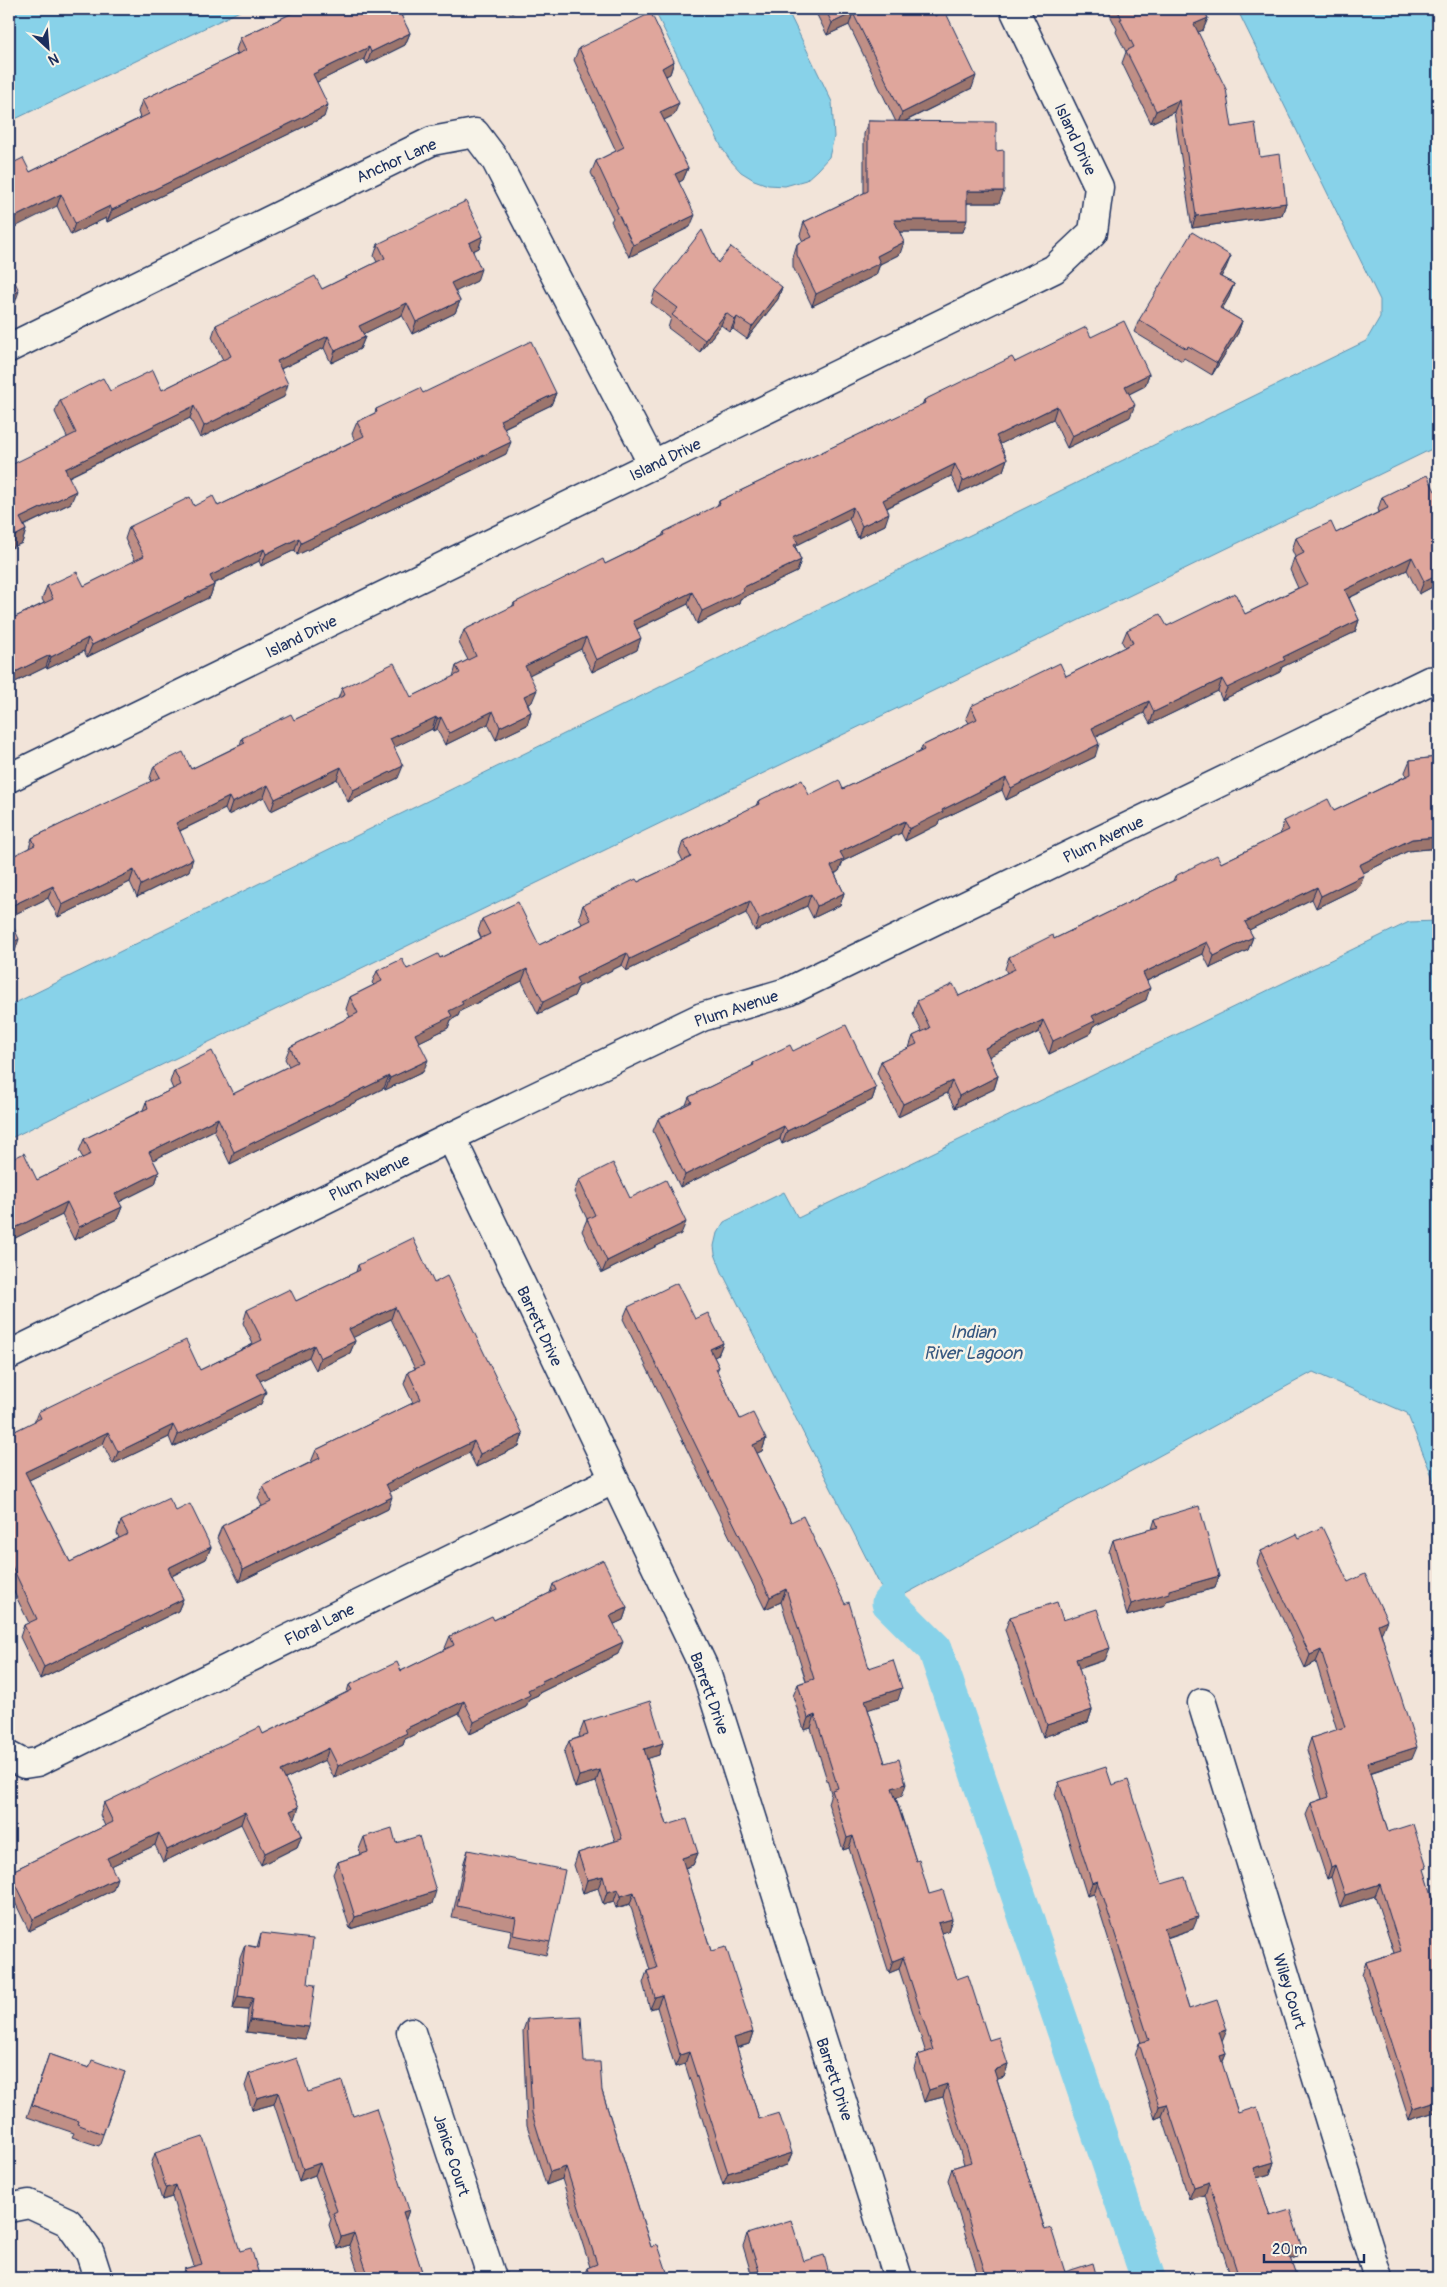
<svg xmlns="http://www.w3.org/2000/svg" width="1447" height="2287" viewBox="0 0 1447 2287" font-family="Pangolin,sans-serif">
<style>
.water{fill:#88d2e9;stroke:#5c91b1}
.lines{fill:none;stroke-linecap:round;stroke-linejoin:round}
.canal{stroke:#88d2e9;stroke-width:35}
.minor-casing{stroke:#1b2f5e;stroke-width:31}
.minor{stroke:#f7f3e8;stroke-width:28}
.wall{fill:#c08f86;stroke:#1b2f5e}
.shaded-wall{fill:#9c746d;stroke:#1b2f5e}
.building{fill:#dfa69c;stroke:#1b2f5e}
.labels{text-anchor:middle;stroke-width:5;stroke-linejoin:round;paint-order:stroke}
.street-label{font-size:16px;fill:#1b2f5e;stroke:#f7f3e8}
.water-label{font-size:18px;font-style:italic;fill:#365881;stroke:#f7f3e8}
</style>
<rect width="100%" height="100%" fill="#f2e4d9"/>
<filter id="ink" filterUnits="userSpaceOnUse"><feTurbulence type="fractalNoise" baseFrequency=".02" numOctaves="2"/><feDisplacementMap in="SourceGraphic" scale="10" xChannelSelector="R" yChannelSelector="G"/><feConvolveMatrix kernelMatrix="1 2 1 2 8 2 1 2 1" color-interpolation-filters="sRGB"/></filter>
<g filter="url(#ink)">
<g class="water">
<path d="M9,9h235l-235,113z"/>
<path d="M654,9h133l45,93 2,35 -5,20 -12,13 -11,10 -21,6 -17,-1 -14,-5 -13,-8 -11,-12 -8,-12z"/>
<path d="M1237,9h201v437l-1429,693v-133l1357,-665 14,-24v-17z"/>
<path d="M1438,921v570l-31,-78 -94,-41 -424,231 -167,-331 -7,-18 -1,-8 3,-13 7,-11 60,-30 14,26 611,-296z"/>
</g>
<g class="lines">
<path class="canal" d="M889,1603l46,46 213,629"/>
<defs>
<g id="minor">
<path d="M9,348l423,-207 43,-8 21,28 157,304"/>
<path d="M9,778l1045,-509 39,-37 6,-45 -85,-178"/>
<path d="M451,1137l255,535 192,606"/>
<path d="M9,1355l442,-218 251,-120 85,-25 642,-311 9,-1"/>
<path d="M1202,1703l176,575"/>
<path d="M9,1756l15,8 13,-2 576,-282"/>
<path d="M411,2032l81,246"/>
<path d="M9,2208l20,-4 39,18 22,31 8,25"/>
</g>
</defs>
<use href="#minor" class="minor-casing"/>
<use href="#minor" class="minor"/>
</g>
<g class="wall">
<path d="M301,9h114l-14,7 9,17 -5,12 -38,19 -3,-5 -47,23 7,35 -217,105 -1,-4 -35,17 -14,-29 -27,-34 110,-54 -2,-6 4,-12 96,-46 -2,-4 4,-12z"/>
<path d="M502,9h12l-1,4z"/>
<path d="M814,9h118l40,79 -68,34 92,29 3,52h-32l-4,29h-63v22l-20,10 -4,11 -64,31 -19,-39v-10l4,-13 6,-2 -3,-7 4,-13 60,-29v-59l4,-13 28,1 -47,-97 -22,10z"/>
<path d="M1107,9h96l5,9 -5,12 -5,2 34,95 28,30 26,46 -4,12 -90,13 -18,-116 -23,11 -29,-60 4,-11 -10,-20 1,-3z"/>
<path d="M579,48l95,13 -4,13 -4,2 8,39 -10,5 24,48 -5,12 -4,2 11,45 -61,30 -18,-36 2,-3 -22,-45 5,-12 20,-10 -42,-91z"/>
<path d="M483,236l-4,12 -6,3 4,30 -22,10 5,10 -5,12 -43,21 -10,-19 -39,19 2,3 -5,12 -29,14 -7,-15 -43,21 3,28 -84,41 -10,-20 -121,59 2,26 -47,23 2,4 -4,13 -13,6 58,-112 -12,-25 5,-12 50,-9 52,-1 61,-30 -11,-23 4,-12 106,-36 55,-27 -3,-6 4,-12z"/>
<path d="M718,263l64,24 -4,12 -31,40 -14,-10 -3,3 -9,-7 -21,27 -32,-24 3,-10 -20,-15 4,-12z"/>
<path d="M1226,268l-5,9 13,7 -5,13 -7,12 20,12 -4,12 -26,42 -28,-17 -2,3 -48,-29 5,-12z"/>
<path d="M1091,337l58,37 -4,12 -16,8 1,23 -63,31 -14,-29 -53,25 7,15 -4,12 -44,22 -8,-17 -64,32 -2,17 -27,13 -9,-19 -52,26 -1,3 5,12 -4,12 -57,27 -1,4 -42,21 -9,-20 -51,25v21l-45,22 -11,-23 -52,26 3,27 -4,2 3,8 -4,13 -31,15 -8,-16 -43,21 -8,-16 -4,2 -1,-2 -38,18 4,31 -50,24 -11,-23 -66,32 -7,-14 -36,18 -3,-6 -45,22 9,40 -52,26 -7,-15 -72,35 -10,-19 -39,19 6,34 -6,3v-96l20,-10 3,-10 119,-56 -1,-4 4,-12 37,3 49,-24 2,-7 52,-18 44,-21 4,-11 69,9 42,-20 3,-11 12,-6 -9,-17 5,-13 48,-23 2,-4 91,-39 57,-28 2,-4 53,-26 2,-5 203,-96 2,-5 91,-38z"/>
<path d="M423,393h133l-5,12 -47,23 2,26 -209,101 -2,-5 -34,16 -2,-5 -45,23v1l-4,12 -123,60 -3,-6 -37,18 -1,-2 -37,18v-65l35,-17 -2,-4 5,-13h37l51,-25 -10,-22 4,-12 65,-21h24l137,-66 -3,-6 5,-12 18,-9 1,-4z"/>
<path d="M1382,497l56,87 -19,10 -12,-24 -58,28 10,22 -4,12 -73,35 -2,5 -58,28 -4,-9 -68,33 -6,-11 -48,24 -1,20 -89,43 -4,-10 -62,30 -1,4 -34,17 -4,-8 -58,28 -4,10 -4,3 9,19 -4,12 -27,13 -6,-12 -52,25 -9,-18 -120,58 -4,-6 -44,22 -4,9 -36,18 -16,-33 -62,30 -2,5 -7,4 -3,8 -29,14 4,30 -38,18 -1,-2 -154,76 -16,-34 -61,30 6,12 -4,12 -36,18 3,5 -5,12 -43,21 -12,-25 -53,26v-80l28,19 46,-22 -4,-7 5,-12 59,-29 3,-8 27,-13 -3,-7 4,-12 59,24 56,-28 -4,-7 5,-12 60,-30 -4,-8 4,-12 24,-12 -2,-2 5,-12 30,-2 33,-11 41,-20 -3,-7 4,-12 57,26 43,-21 -3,-7 4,-12 55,-23 45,-21 -4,-8 4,-12 73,-35 2,-5 51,-6 34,-6 77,-37 2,-6 47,-23 -3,-5 5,-12 95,-30 59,-29 -3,-5 5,-12 40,-4 78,-12 53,-26 -8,-18 4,-12 1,-1 -3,-7 4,-12 40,-5 43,-21 -1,-3z"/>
<path d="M1438,757v91l-30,3 -45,22 -4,14 -43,21 -4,-9 -63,31 4,7 -5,13 -38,18 -7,-14 -56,27 -1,19 -53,26 -3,8 -41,20 -10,-22 -50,24 9,20 -4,13 -39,19 -8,-15 -49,24 -21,-44 4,-12 28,-13 4,-12 9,-4 -9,-18 4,-13 42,-5 48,-23 -2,-4 4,-12 45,-18 119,-58 2,-5 46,-13 60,-29 -1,-1 4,-12 50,-10 72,-35 -1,-4 5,-12z"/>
<path d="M793,1051l83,37 -4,12 -90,44 -2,-5 -100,48 -27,-56 5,-12 28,-14 3,-8 63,-31 1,-3z"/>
<path d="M579,1180l51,18 51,36 -79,39 -20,-42 5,-12 -13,-27z"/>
<path d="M358,1265l76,18 89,151 -4,12 -43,21 -7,-14 -79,39 -2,17 -149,73 -22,-44 5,-12 40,-20 -4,-8 5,-12 48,-24 5,-12 97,-47 -9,-19 4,-12 7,-3 -24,-50 -38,18 2,4 -5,12 -34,17 -7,-13 -49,24 1,23 -88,43 -4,-10 -56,27 -10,-20 -74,36 41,82 49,-24 -2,-5 4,-12 55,-10 35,36 -5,12 -34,17 11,23 -5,12 -138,68 -20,-42 4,-12 5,-2 -20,-41v-148l25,-12 4,-10 162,-42 53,-26 -10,-21 4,-13 49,-9 60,-29z"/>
<path d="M628,1307l67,12 28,24 -5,12 -4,2 5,10 -2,4 23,48 26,20 -4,12 -5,2 34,69 78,146 29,32 -30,9 17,54 17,33 -6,2 20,63 13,33 23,25 -4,12 -7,2 16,46 32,61 19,25 -4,12 -7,2 48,151 20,42 32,6h-118l-31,-98 4,-12 12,-4 -21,-67 -19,5 -10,-34 4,-13 8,-2 -27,-84 -10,4 -40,-125 -6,2 -15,-47 3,-10 -20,-65 -7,2 -11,-34 5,-12 8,-3 -25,-79 -16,7 -142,-290z"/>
<path d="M1155,1519l64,57 -4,12 -49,13 -1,4 -38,11 -18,-64 4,-12 39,-11z"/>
<path d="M1299,1538l49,44 34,50h-1l31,127 -42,14 18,59 37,42 13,40v197l-29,9 -47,-146 4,-12 28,-9 -19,-57 -35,11 -9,-30 -4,2 -21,-64 5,-12 11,-4 -15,-49 4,-12 26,-8 -21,-68 -11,6 -48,-105 4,-12z"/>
<path d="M553,1584l74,24 -4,12 -9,4 4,30 -79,39 -1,2 -9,4 -3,8 -56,27 -11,-21 -54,26 -2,6 -69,33 -9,-18 -40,19 14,28 -5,12 8,16 -5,12 -36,18 -20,-41 -78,38 -8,-17 -44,21 2,24 -84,41 -20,-41v-13l1,-5 95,-46 -5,-11 4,-12 159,-69 84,-42 2,-7 52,-14 45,-22 -1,-1 5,-12 44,-16 56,-27z"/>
<path d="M1010,1617l53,3 42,40 -26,9 13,41 -4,12 -45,15 -38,-107z"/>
<path d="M584,1722l79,21 -4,12 -12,3 20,67 31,28 -5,12 -8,3 26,83 42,81 -4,12 -12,4 22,71 33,34 -5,12 -64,20 -38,-121 -10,3 -18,-60 -7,2 -7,-26 4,-12 3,-1 -20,-66 -14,4 -2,-7 -11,3 -5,-16 -15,5 -9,-28 4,-12 37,-12 -19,-59 -21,6 -11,-35 5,-12 11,-4 -1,-2z"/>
<path d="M1059,1782l53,3 50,99 31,45 -26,9 22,71 33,33 4,12 -4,10 16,49 36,49 -4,12 -13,4 13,38 27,41 -7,2 7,19h-66l-26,-83 -16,4 -27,-83 -7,3 -20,-63 4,-13h2l-47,-149 -7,2 -32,-102z"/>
<path d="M364,1837l32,6 36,61 -82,25 -17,-55 5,-12 23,-8 -2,-5z"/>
<path d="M468,1850l82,92 -4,13 -38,-8 4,-17 -60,-12 12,-56z"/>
<path d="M261,1933l47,51 -3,55 -59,-7 2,-22 -15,-1 7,-51 5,-13 12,2z"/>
<path d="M527,2019l57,43 18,29 49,156 18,31h-86l4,-10 3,-1 -28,-88 -16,6 -19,-60 -4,-94z"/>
<path d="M49,2054l40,14 36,4 -26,74 -27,-9 2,-4 -47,-16z"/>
<path d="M249,2074l59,18 45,24 56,94 -4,11 19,57h-64l-11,-33 -12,4 -8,-24 2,-6 -16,-44 -16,6 -25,-77 -22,6 -7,-24z"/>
<path d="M155,2153l85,98 20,27h-79l3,-9 10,-3 -22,-69 -10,3 -11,-35z"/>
<path d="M1438,2185v31l-5,-18 4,-12z"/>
<path d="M747,2234l57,27 26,17h-86l1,-3 6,-2 -8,-27z"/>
</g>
<g class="shaded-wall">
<path d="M397,9h18l-22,11z"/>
<path d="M853,13l-4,12 -22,10 5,-12z"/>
<path d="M1208,18l-5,12 -13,6 4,-12z"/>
<path d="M410,33l-5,12 -38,19 4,-12z"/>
<path d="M369,47l-5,12 -55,27 4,-12z"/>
<path d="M674,61l-4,13 -13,6 5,-12z"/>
<path d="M976,76l-4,12 -75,37 5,-12z"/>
<path d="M1179,100l-5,12 -23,11 5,-12z"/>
<path d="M679,103l-5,12 -18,9 4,-12z"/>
<path d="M328,105l-4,12 -217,105 5,-12z"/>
<path d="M688,168l-5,12 -13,7 5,-13z"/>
<path d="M967,191h37l-5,12h-36z"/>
<path d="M61,194l-4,12 -48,24v-10z"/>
<path d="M1286,203l-4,12 -90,13 4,-12z"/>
<path d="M110,206l-4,12 -35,17 4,-12z"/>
<path d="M695,215l-5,12 -61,30 4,-12z"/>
<path d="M894,220h73l-4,12h-74z"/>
<path d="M483,236l-4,12 -15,7 5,-12z"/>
<path d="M904,242l-4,12 -20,10 -4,11 -64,31 4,-12 61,-38z"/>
<path d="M1231,256l-5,12 -11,20 4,-12z"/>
<path d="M481,269l-4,12 -30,15 4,-13z"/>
<path d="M1234,284l-5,13 -13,23 4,-12z"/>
<path d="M782,287l-4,12 -31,40 5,-12z"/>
<path d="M19,291l-4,12 -6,3v-10z"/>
<path d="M460,301l-5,12 -43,21 4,-12z"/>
<path d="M407,303l-5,12 -47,23 4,-12z"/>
<path d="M726,313l-5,12 -21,27 5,-12z"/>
<path d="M737,317l-4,12 -3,3 5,-12z"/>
<path d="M1242,321l-4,12 -26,42 5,-12z"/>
<path d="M328,336l-4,12 -52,25 5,-12z"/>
<path d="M365,337l-5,12 -29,14 4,-12z"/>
<path d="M1149,374l-4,12 -24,12 4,-12z"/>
<path d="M288,384l-4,13 -84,41 4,-12z"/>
<path d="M556,393l-5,12 -56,27 5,-12z"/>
<path d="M1135,405l-5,12 -63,31 5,-12z"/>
<path d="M194,406l-4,12 -130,63 5,-12z"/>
<path d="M1057,406l-4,13 -61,29 4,-12z"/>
<path d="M511,442l-5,12 -209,101 4,-12z"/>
<path d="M1007,459l-4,12 -44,22 4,-12z"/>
<path d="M955,464l-4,12 -73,36 5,-12z"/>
<path d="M76,491l-5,12 -56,27 5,-12z"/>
<path d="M853,507l-4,12 -52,26 -4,10 1,-19z"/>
<path d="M889,513l-4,12 -27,13 4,-12z"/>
<path d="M26,530l-4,13 -13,6v-10z"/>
<path d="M299,538l-4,12 -34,16 5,-12z"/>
<path d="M264,549l-5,12 -54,27 5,-12z"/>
<path d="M1412,557l-5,13 -67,32 5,-12z"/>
<path d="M801,560l-4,12 -57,27 -1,4 -42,21 5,-13 40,-23z"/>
<path d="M1438,574v10l-19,10 5,-13z"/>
<path d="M214,585l-4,12 -123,60 5,-12z"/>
<path d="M692,592l-4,12 -60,29 5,-12z"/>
<path d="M1359,620l-4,12 -73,35 -2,5 -58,28 5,-12 56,-31z"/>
<path d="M586,637l-5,12 -60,30 4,-13z"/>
<path d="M88,638l-4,13 -37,18 4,-12z"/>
<path d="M641,638l-4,12 -45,22 4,-12z"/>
<path d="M50,655l-4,12 -37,18v-10z"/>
<path d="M1222,679l-4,12 -68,33 4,-12z"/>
<path d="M537,690l-5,12 -13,7 5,-13z"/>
<path d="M1149,701l-5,12 -57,28 5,-13z"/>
<path d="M493,711l-5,13 -43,21 4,-12z"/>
<path d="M531,712l-4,13 -31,15 4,-13z"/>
<path d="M436,717l-4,12 -47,23 5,-13z"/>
<path d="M441,717l-4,12 -4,2 4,-12z"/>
<path d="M1099,744l-4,13 -89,43 5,-12z"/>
<path d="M403,766l-5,12 -50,24 5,-12z"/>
<path d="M341,767l-4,12 -66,32 4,-12z"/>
<path d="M1006,778l-4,12 -62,30 -1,4 -34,17 4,-12 33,-19z"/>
<path d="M268,785l-4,12 -36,18 4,-12z"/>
<path d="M229,797l-4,12 -54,26 5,-12z"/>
<path d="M905,821l-4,12 -58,28 -4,10 -13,7 5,-12 9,-14z"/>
<path d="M1438,837v11l-30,3 -53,26 4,-12 53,-26z"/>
<path d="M193,859l-4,12 -52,26 4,-12z"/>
<path d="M134,870l-4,12 -72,35 4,-12z"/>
<path d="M1364,875l-5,12 -43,21 5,-12z"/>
<path d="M53,886l-5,12 -39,19v-10z"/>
<path d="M1317,887l-5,12 -71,35 4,-12z"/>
<path d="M844,893l-4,12 -27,13 4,-12z"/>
<path d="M811,894l-4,12 -52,25 4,-12z"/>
<path d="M750,901l-4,12 -120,58 4,-12z"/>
<path d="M1253,937l-5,13 -38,18 4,-12z"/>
<path d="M19,939l-4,12 -6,3v-10z"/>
<path d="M1207,942l-4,12 -65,31 5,-12z"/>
<path d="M627,953l-5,12 -44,22 -4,9 -36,18 5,-12 33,-24z"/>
<path d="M527,969l-5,12 -62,30 -2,5 -7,4 -3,8 -37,18 4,-12 34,-23 12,-10z"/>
<path d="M1150,988l-4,12 -53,26 -3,8 -41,20 4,-13 39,-25z"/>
<path d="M1043,1020l-4,12 -59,29 5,-13z"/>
<path d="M428,1060l-5,12 -38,18 5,-12z"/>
<path d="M389,1076l-5,12 -154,76 4,-12z"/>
<path d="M998,1076l-4,13 -39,19 4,-12z"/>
<path d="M952,1081l-5,12 -49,24 5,-13z"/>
<path d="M876,1088l-4,12 -90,44 5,-13z"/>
<path d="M218,1118l-4,12 -69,34 4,-12z"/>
<path d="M784,1126l-4,13 -100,48 5,-12z"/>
<path d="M159,1172l-4,12 -44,22 4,-12z"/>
<path d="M67,1202l-5,13 -53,26v-10z"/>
<path d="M122,1207l-5,12 -43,21 5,-13z"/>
<path d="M686,1222l-5,12 -79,39 5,-12z"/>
<path d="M13,1260l-4,12v-10z"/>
<path d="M395,1307l-4,12 -47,23 5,-13z"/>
<path d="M355,1341l-5,12 -34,17 4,-12z"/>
<path d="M723,1343l-5,12 -13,7 5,-13z"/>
<path d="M314,1345l-5,12 -57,28 4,-12z"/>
<path d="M266,1392l-5,12 -88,43 5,-12z"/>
<path d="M173,1425l-4,12 -56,27 5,-12z"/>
<path d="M108,1432l-5,12 -82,40 4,-12z"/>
<path d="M523,1434l-4,12 -43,21 4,-13z"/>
<path d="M766,1439l-4,12 -13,6 4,-12z"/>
<path d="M474,1441l-5,12 -87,43 4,-12z"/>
<path d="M392,1497l-4,12 -149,73 4,-12z"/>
<path d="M211,1547l-5,12 -43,21 5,-12z"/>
<path d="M1219,1576l-4,12 -49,13 -1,4 -38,11 4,-12 38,-14z"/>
<path d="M786,1589l-5,13 -16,7 5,-12z"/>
<path d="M183,1599l-5,12 -138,68 4,-12z"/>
<path d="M627,1608l-4,12 -17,8 4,-12z"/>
<path d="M1387,1620l-5,12 -8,4 4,-12z"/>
<path d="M623,1642l-5,12 -79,39 -1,2 -9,4 -3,8 -56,27 4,-12 68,-41z"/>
<path d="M1110,1648l-5,12 -34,11 5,-12z"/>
<path d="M1321,1650l-5,12 -11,6 5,-13z"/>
<path d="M902,1688l-4,12 -37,12 4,-12z"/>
<path d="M464,1701l-5,12 -54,26 -2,6 -69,33 4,-12 67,-37z"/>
<path d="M1092,1710l-4,12 -45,15 4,-12z"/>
<path d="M815,1715l-4,13 -7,2 4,-12z"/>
<path d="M663,1743l-4,12 -19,6 4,-12z"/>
<path d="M1417,1747l-5,12 -50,16 5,-12z"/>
<path d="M329,1748l-4,12 -48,23 4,-12z"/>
<path d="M600,1770l-4,12 -21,6 4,-12z"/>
<path d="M906,1784l-4,12 -14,4 4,-12z"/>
<path d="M299,1807l-4,12 -9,4 4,-12z"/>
<path d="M245,1812l-4,12 -78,38 4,-12z"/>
<path d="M159,1833l-4,12 -52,25 4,-12z"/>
<path d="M302,1835l-5,12 -36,18 4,-12z"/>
<path d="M853,1836l-4,12 -6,2 4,-12z"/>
<path d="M698,1853l-5,12 -15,5 4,-12z"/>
<path d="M1335,1865l-4,12 -4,2 4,-12z"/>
<path d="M603,1876l-5,12 -15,5 4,-13z"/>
<path d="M117,1878l-4,12 -84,41 4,-12z"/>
<path d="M1098,1881l-4,13 -7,2 5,-13z"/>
<path d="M1380,1884l-5,12 -35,11 5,-12z"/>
<path d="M618,1889l-4,12 -11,3 4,-12z"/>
<path d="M436,1891l-4,13 -82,25 5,-12z"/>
<path d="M634,1892l-4,12 -14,4 5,-12z"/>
<path d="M1198,1917l-5,12 -34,11 5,-12z"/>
<path d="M952,1919l-4,12 -14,4 4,-12z"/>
<path d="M903,1957l-4,12 -10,4 4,-12z"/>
<path d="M662,1995l-5,12 -7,2 5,-12z"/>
<path d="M238,1996l15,2 -5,12 -15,-1z"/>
<path d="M250,2020l59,7 -4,12 -59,-7z"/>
<path d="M1227,2030l-5,12 -8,2 5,-12z"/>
<path d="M753,2032l-4,12 -20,6 5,-12z"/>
<path d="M689,2052l-4,12 -10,3 5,-12z"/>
<path d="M1226,2054l-5,12 -1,-10z"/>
<path d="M1008,2065l-4,12 -14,5 4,-12z"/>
<path d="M947,2084l-4,13 -19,5 5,-12z"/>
<path d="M278,2092l-4,12 -22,6 5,-12z"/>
<path d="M1438,2100v11l-29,9 4,-12z"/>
<path d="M1167,2104l-5,12 -7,3 4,-13z"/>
<path d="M792,2153l-5,12 -64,20 5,-12z"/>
<path d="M1274,2162l-4,12 -20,6 4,-12z"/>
<path d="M320,2163l-5,12 -16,6 4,-12z"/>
<path d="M566,2167l-4,12 -16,6 4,-13z"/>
<path d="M1209,2182l-4,13 -16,4 5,-12z"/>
<path d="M176,2185l-4,12 -10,3 4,-12z"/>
<path d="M409,2210l-4,12 -2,-10z"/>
<path d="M354,2233l-5,12 -12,4 4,-12z"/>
<path d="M1301,2245l-4,12 -14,5 4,-13z"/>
</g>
<g class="building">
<path d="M301,9h97l12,24 -39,19 -2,-5 -56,27 15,31 -216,105 -2,-4 -35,17 -14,-29 -52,26v-55l14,-7 7,14 119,-58 -7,-14 104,-50 -6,-12z"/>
<path d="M825,9h107l3,7 10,-5 31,65 -74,37 -49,-100 -21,10z"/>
<path d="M1117,9h86l5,9 -14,6 32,65 6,38 23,-4 5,34 20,-3 6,49 -90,13 -17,-116 -23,11 -30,-60 8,-4 -14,-28h2z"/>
<path d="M651,13l23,48 -12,7 17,35 -19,9 28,56 -13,6 20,41 -62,30 -17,-36 2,-1 -22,-47 28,-14 -45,-99z"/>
<path d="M868,121l128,1v29l8,-1v41h-37v29h-73l10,22 -27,14 3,7 -64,31 -19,-39v-11l15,-7 -8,-15 64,-31z"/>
<path d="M466,201l17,35 -14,7 12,26 -30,14 9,18 -44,21 -9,-19 -48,23 6,11 -30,14 -7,-15 -51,25 11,23 -84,42 -10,-20 -129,63 11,22 -56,27 6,12 -17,9v-73l67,-33 -16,-33 43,-22 7,13 43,-21 9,20 69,-34 -15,-31 99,-49 7,13 63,-31 -7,-14z"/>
<path d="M702,230l16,33 13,-16 51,40 -30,40 -15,-10 -2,3 -9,-7 -21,27 -33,-25 6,-7 -23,-17z"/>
<path d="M1192,232l39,24 -12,20 15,8 -14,24 22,13 -25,42 -29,-17 -1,3 -48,-29z"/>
<path d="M9,269l10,22 -10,5z"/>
<path d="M1124,321l25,53 -24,12 10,19 -63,31 -15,-30 -61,30 11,23 -44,22 -8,-17 -72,36 6,13 -27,13 -9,-19 -59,29 4,7 -4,2 7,15 -59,28 2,3 -42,20 -10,-19 -59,29 8,17 -45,22 -10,-23 -61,29 12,24 -13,6 7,16 -31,15 -7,-16 -44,22 -8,-16 -4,2 -1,-2 -46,22 13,27 -50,24 -12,-23 -66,32 -7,-14 -36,18 -3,-6 -53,26 17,36 -52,26 -7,-15 -72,35 -9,-19 -44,21v-49l26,-13 -3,-7 128,-61 -6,-11 29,-14 8,17 54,-26 -3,-5 49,-24 3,6 51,-25 -3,-7 52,-25 17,34 49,-24 -4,-7 20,-10 -12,-26 51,-25 -1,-2 89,-44 2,5 60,-29 -1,-3 56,-28 -1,-3 206,-98 -1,-3 88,-43 3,5 71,-35 5,10z"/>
<path d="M531,341l25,52 -56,27 11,22 -210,101 -2,-5 -33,16 -2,-5 -54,27 4,9 -122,60 -4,-7 -37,19 -1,-2 -41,20v-55l44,-21 -6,-13 30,-14 7,14 60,-30 -15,-29 61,-30 4,9 19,-10 5,10 146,-70 -7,-14 20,-10 -1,-3 44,-21 3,5z"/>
<path d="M1427,475l8,16 3,-1v84l-14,7 -12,-24 -67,33 14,30 -76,37 2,3 -58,28 -5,-9 -68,33 -5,-11 -57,27 7,16 -88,44 -5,-10 -64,32 1,2 -34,17 -4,-8 -65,31 4,7 -13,7 13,27 -27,13 -6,-12 -52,25 -9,-18 -120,58 -3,-6 -51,25 3,6 -36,18 -16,-33 -66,32 2,3 -14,7 3,5 -37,18 13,26 -38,18 -1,-2 -155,76 -16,-34 -69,34 10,20 -44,22 7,13 -43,20 -12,-25 -58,29v-70l15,-8 13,27 54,-26 -7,-15 64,-31 -2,-6 35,-17 -7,-15 38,-19 21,43 64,-32 -7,-15 68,-34 -8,-16 32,-16 -5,-10 25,-12 5,10 31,-15 2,4 50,-24 -8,-15 36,-17 21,43 52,-25 -8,-15 53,-26 2,3 53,-25 -8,-16 76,-37 -1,-3 44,-21 7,15 30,-15 4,9 81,-39 -2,-4 55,-27 -6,-13 89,-43 6,13 67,-33 -6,-13 33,-16 7,12 68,-33 10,21 62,-30 -13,-26 10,-5 -8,-15 35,-16 5,11 52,-25 -6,-11z"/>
<path d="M1438,757v80l-26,2 -53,26 5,10 -43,21 -4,-9 -72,35 8,15 -39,19 -7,-14 -64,31 7,15 -58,28 3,5 -42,20 -10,-21 -58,28 13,28 -39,20 -7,-15 -49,23 -22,-43 36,-17 -4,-8 17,-8 -13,-27 36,-17 6,12 56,-27 -6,-12 44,-22 1,4 123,-60 -2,-3 42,-21 4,8 68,-33 -5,-9 44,-22 6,12 77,-37 -1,-14z"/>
<path d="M9,917l10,22 -10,5z"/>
<path d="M846,1025l30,63 -89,43 -3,-5 -99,49 -27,-56 34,-17 -3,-5 65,-32 -1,-2 37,-18 3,6z"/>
<path d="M613,1163l17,35 36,-18 20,42 -79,39 -20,-42 8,-4 -16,-35z"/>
<path d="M413,1238l21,45 13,-7 76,158 -43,20 -6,-13 -88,43 6,13 -149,73 -21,-44 49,-24 -8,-16 57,-28 -4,-8 105,-51 -13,-27 16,-7 -29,-58 -46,22 6,12 -35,17 -6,-13 -58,28 10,19 -88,43 -5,-10 -55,27 -10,-20 -83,40 45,90 58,-28 -7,-13 48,-23 7,13 14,-7 21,43 -43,21 15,31 -139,68 -20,-42 13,-6 -28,-59v-126l32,-16 -3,-6 148,-72 14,30 62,-30 -15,-30 43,-21 6,12 64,-31 -2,-5z"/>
<path d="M9,1251l4,9 -4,2z"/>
<path d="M677,1283l18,36 13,-6 15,30 -13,6 9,18 -3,2 24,50 13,-6 13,26 -13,6 38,77 12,-6 42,88 4,-2 20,66 24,-8 9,28 -37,12 20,63 14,-4 7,25 -14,4 24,73 3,-1 10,34 14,-4 9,29 -14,4 19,56 11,-4 21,65 10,-3 9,28 -14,5 51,160 6,-2 14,44 28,-9 4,15h-110l-35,-110 19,-6 -24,-78 -18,6 -11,-35 15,-5 -30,-93 -10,4 -40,-125 -6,2 -15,-48 6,-2 -23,-73 -7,3 -10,-34 16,-5 -28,-90 -16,8 -142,-290z"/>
<path d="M1199,1506l20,70 -50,14v3l-38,11 -18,-64 45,-13 -3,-8z"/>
<path d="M1322,1527l26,55 17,-8 22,46 -9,4 39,123 -50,16 21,69 25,-8 14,44 -3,1 14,45v186l-25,8 -47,-146 35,-11 -21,-67 -35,11 -10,-30 -4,2 -20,-64 18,-6 -18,-59 34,-11 -24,-77 -11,5 -49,-104 36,-17 2,4z"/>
<path d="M603,1560l24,48 -17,8 13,26 -81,39v2l-14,7 2,5 -56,27 -10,-21 -59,28 2,4 -69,33 -9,-18 -48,23 18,36 -9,4 12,24 -37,18 -20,-41 -78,38 -8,-17 -52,25 10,20 -84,41 -23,-47 103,-50 -9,-19 156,-76 3,7 89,-44 -3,-5 48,-23 4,9 53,-26 -4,-9 42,-20 2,4 62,-30 -3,-6z"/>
<path d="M1057,1602l6,18 34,-11 13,39 -34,11 16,51 -45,15 -37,-108z"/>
<path d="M650,1701l13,42 -19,6 23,76 20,-6 11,34 -16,5 29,93 15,-4 27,85 -19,6 25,81 20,-6 13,40 -64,20 -39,-121 -9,3 -18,-60 -7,2 -8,-26 10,-3 -23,-76 -13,4 -3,-7 -11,3 -4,-16 -16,4 -9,-27 44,-14 -22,-69 -21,6 -10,-35 19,-6 -4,-13z"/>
<path d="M1106,1767l6,18 16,-5 34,104 23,-7 13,40 -34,11 25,81 28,-9 10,30 -8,2 7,22 -6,2 18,57 19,-6 17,55 -20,6 16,48 20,-6 11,35 -14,4 10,29h-58l-30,-96 -15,5 -27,-83 -8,2 -20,-63 10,-3 -51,-159 -6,2 -33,-101z"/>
<path d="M392,1828l4,15 23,-7 17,55 -81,26 -17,-55 30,-10 -4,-15z"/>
<path d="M468,1850l97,20 -15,72 -37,-7 3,-17 -59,-12z"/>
<path d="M261,1933l52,6 -5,45 7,1 -6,42 -59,-7 3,-22 -15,-2 7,-51 14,3z"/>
<path d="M581,2016l3,46h16l2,29 49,156 7,-2 11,33h-79l-3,-10 10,-4 -31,-97 -16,5 -18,-59 -5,-94z"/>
<path d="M49,2054l40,14 3,-8 33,12 -22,62 -26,-10 1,-3 -46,-16z"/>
<path d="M297,2058l11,34 34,-11 11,35 23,-8 33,102 -6,2 21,66h-55l-15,-45 -13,4 -8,-24 4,-2 -17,-48 -17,6 -25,-77 -21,6 -8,-24z"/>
<path d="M203,2137l37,114 11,-3 9,30h-73l-3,-9 18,-5 -26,-79 -10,3 -11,-35z"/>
<path d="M791,2220l13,41 20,-6 6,23h-84l-1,-3 14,-4 -12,-37z"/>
</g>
</g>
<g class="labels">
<g class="street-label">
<text transform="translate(1076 139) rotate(65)" y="6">Island Drive</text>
<text transform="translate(396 160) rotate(-24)" y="6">Anchor Lane</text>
<text transform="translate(665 459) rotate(-26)" y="6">Island Drive</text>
<text transform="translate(301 636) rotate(-26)" y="6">Island Drive</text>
<text transform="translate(1103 839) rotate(-26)" y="6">Plum Avenue</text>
<text transform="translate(736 1008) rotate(-18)" y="6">Plum Avenue</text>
<text transform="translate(369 1177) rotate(-26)" y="6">Plum Avenue</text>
<text transform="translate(540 1326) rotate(65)" y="6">Barrett Drive</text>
<text transform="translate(319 1624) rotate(-26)" y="6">Floral Lane</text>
<text transform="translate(710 1693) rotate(70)" y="6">Barrett Drive</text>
<text transform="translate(1290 1991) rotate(73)" y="6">Wiley Court</text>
<text transform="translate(835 2079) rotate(72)" y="6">Barrett Drive</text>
<text transform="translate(452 2155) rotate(72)" y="6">Janice Court</text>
</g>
<g class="water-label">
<text x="973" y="1338">Indian<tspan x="973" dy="21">River Lagoon</tspan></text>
</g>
</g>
<rect width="1447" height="2287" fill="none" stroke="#f7f3e8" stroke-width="30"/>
<rect x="15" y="15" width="1417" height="2257" fill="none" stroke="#1b2f5e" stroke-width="2" filter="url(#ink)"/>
<g transform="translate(48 48) rotate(154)" stroke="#f7f3e8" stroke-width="4" paint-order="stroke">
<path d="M0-4L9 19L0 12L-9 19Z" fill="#1b2f5e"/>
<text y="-8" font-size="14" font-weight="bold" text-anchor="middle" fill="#1b2f5e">N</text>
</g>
<path d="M1264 2254v8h100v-8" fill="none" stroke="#1b2f5e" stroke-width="2.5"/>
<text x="1272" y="2254" font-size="15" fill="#1b2f5e" stroke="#f7f3e8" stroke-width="4" paint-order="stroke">20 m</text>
</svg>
